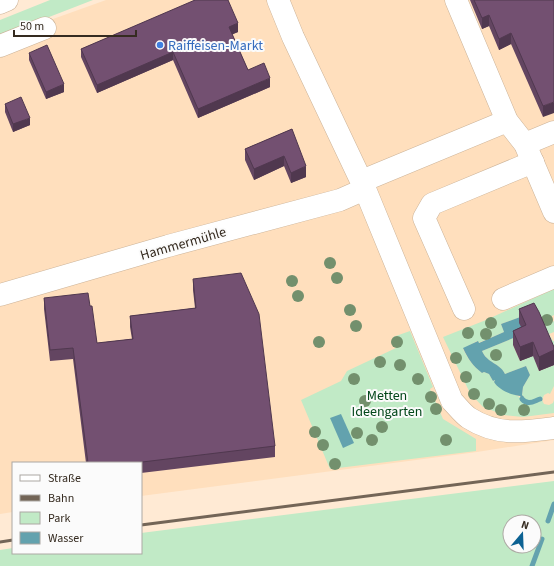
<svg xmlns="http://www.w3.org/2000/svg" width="554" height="566" viewBox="0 0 554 566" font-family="'Source Sans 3',sans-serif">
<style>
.built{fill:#ffdfbd}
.green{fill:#c1eac6;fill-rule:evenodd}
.water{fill:#63a2ae}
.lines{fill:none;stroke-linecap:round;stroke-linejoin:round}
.stream{stroke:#63a2ae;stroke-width:5}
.minor-casing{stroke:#ccb398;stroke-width:23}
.major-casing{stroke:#ccb398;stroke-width:23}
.minor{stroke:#fff;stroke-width:22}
.major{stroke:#fff;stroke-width:22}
.rail{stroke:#736557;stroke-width:3}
.tree{fill:#73906d}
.wall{fill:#634561}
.shaded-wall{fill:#50384f}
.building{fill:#735071;stroke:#50384f}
.shop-dot{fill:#3f7fe0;stroke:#fbfbfb;stroke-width:1.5}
.labels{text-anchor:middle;stroke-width:4;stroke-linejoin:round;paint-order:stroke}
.shop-label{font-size:14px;fill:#366cbe;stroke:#fbfbfb;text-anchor:start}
.street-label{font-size:14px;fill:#352b20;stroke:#fbfbfb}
.park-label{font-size:14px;fill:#014619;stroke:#fbfbfb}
</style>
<rect width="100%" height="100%" fill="#ffead4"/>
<path class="built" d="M106,0h448v440l-77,12 -336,44v-33h-128v49l-13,2v-476z"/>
<g class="green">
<path d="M50,0h43l-93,36v-16z"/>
<path d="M554,289v26l-4,2 2,5 2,-1v11l-5,2 4,7h1v20l-3,-8 -3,1 -2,-4 3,-1 -7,-17 -3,1 -2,-4 7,-5 -5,-11 -14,6 -2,-3 -22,8 3,8 -26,11 -1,-2 -14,8c5,10 10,17 19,24l2,-1 5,2 4,7 2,-1 -1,2c7,10 23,11 28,17l2,-2 -2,-2 1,-8 7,-12 -4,-9 -21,8c-5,-11 -17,-10 -23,-23l41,-17h3l2,4 -15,7 7,16 15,-6 2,4 -2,1 4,11 15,-6v21l-4,8 -2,-1 -4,2 -2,5 2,4 5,1 4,-2 1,-3v13l-31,4 -19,-2 -21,-8 -13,-14 -27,-56 43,-17z"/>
<path d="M410,331l23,56 -3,2 13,30 33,20v12l-146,18 -29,-69 40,-19 6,-10 49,-23 -3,-11z"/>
<path d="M554,481v85h-554v-16l13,-2v5h128v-20zM510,522h24v24h-24z"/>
</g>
<g class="water">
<path d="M523,316v18l-41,17c5,12 18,12 23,23l21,-8 4,9 -7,12 -1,8 2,2 -2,2 -2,-3c-9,-1 -21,-6 -26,-14l1,-2 -2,1 -4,-7 -5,-2 -2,1c-9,-7 -14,-14 -19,-25l15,-7 1,2 25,-11 -3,-8z"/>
<path d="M341,414l13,29 -11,5 -13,-30z"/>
</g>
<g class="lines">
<g class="stream">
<path d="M522,399c6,7 12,2 18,0"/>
<path d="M548,521l6,-17"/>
<path d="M532,566l10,-27"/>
</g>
<defs>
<g id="minor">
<path d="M456,0l51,121 18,23 29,68"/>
<path d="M0,46l45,-18"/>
<path d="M525,144l29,-12"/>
<path d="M362,181l145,-60"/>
<path d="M365,189l87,212c5,5 11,13 17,17 28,18 54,14 85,10"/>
<path d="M0,295l168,-49 172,-46 25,-11 -72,-152 -15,-37"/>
<path d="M503,299l51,-22"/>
<path d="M464,309l-40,-91 8,-14 101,-42"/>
</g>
<path id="major" d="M0,3l7,-3"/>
</defs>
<use href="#minor" class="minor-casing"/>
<use href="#major" class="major-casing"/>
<use href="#minor" class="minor"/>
<use href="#major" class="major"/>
<g class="rail">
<path d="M141,525l413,-53"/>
<path d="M0,542l13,-2"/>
</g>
</g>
<g class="tree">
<circle cx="330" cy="263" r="6"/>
<circle cx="337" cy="278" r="6"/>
<circle cx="292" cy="281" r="6"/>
<circle cx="298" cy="296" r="6"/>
<circle cx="350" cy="310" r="6"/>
<circle cx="547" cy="320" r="6"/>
<circle cx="491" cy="323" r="6"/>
<circle cx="356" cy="326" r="6"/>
<circle cx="468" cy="333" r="6"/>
<circle cx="486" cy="334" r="6"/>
<circle cx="319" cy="342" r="6"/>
<circle cx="397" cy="342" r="6"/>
<circle cx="496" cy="355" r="6"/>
<circle cx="456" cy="358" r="6"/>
<circle cx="380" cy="362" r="6"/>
<circle cx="400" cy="365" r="6"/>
<circle cx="466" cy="377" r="6"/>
<circle cx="354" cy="379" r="6"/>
<circle cx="418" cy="379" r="6"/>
<circle cx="474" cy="394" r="6"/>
<circle cx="431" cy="397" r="6"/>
<circle cx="365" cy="401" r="6"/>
<circle cx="489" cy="404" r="6"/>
<circle cx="436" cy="409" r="6"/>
<circle cx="501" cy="410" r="6"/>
<circle cx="524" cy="410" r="6"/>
<circle cx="382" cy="427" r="6"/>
<circle cx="315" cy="432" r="6"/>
<circle cx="357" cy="433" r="6"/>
<circle cx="372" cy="440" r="6"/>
<circle cx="446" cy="440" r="6"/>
<circle cx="323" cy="445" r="6"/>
<circle cx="335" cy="464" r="6"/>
</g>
<g class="wall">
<path d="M194,0h34l10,32 -6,2 16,36 22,17 -72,31 -25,-58 -76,33 -16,-36v-8l113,-48z"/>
<path d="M470,0h84l-11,117 -32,-73 -12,6 -10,-24 -7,3z"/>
<path d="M29,53l35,39 -18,7 -17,-39z"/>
<path d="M5,104l25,21 -17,7 -8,-20z"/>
<path d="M292,129l14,48 -15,6 -7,-17 -30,14 -9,-20v-11z"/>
<path d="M193,279l82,167v11l-134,16v-10h-55l-13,-104 -23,2 -6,-52v-11l46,8 7,37 35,-4 -2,-12v-11l65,-8 -2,-18z"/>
<path d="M519,309l35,38v18l-15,6 -6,-15 -13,5 -7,-16v-14l8,-4 -2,-4z"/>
</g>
<g class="shaded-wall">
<path d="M489,15v11l-7,3v-11z"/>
<path d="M238,23v9l-9,4v-9z"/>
<path d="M511,33v11l-12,6v-11z"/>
<path d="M173,52v8l-76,33v-8z"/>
<path d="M270,78v9l-72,31v-9z"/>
<path d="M64,84v8l-18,7v-7z"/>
<path d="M554,102v11l-11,4v-11z"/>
<path d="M30,118v7l-17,7v-8z"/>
<path d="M284,156v10l-30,14v-11z"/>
<path d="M306,166v11l-15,6v-10z"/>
<path d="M533,342v14l-13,5v-14z"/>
<path d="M554,350v15l-15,6v-14z"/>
</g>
<g class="building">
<path d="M195,0h33l10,23 -9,4 19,43 16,-7 6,15 -72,31 -25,-57 -76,33 -16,-36z"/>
<path d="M474,0h80v102l-11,4 -32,-73 -12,6 -10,-24 -7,3z"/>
<path d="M47,45l17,39 -18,8 -17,-39z"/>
<path d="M21,97l9,21 -17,6 -8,-20z"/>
<path d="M292,129l14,37 -15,7 -7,-17 -30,13 -9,-20z"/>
<path d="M241,273l18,41 16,132 -141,17h-46l-15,-115 -23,2 -6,-52 44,-5 2,13h2l5,37 36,-4 -3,-23 66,-8 -3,-29z"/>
<path d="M534,303l5,9 15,35v3l-15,7 -6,-15 -13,5 -7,-16 13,-6 -7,-16z"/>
</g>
<circle class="shop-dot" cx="160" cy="45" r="4"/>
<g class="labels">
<g class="shop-label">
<text x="168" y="50">Raiffeisen-Markt</text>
</g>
<g class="street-label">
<text transform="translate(183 243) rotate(-16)" y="5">Hammermühle</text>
</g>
<g class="park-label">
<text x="387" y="400">Metten<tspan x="387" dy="16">Ideengarten</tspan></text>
</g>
</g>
<rect x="12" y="462" width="130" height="92" fill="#fbfbfb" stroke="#aca8a3"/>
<rect x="20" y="475" width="20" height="6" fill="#ffffff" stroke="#aca8a3"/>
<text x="48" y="482" font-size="12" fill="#352b20">Straße</text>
<rect x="20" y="495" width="20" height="6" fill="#736557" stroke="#aca8a3"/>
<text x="48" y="502" font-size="12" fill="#352b20">Bahn</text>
<rect x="20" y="512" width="20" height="12" fill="#c1eac6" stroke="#aca8a3"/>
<text x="48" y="522" font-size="12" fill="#352b20">Park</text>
<rect x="20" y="532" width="20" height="12" fill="#63a2ae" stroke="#aca8a3"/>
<text x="48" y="542" font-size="12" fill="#352b20">Wasser</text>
<g transform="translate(522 534) rotate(19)"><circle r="19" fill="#fbfbfb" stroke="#aca8a3"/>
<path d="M0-3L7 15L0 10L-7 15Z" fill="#0c6293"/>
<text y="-6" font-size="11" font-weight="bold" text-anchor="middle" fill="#352b20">N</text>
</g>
<path d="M14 30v6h122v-6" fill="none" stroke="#352b20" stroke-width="2"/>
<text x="20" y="30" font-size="12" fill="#352b20" stroke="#fbfbfb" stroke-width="3" paint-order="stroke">50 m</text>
</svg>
